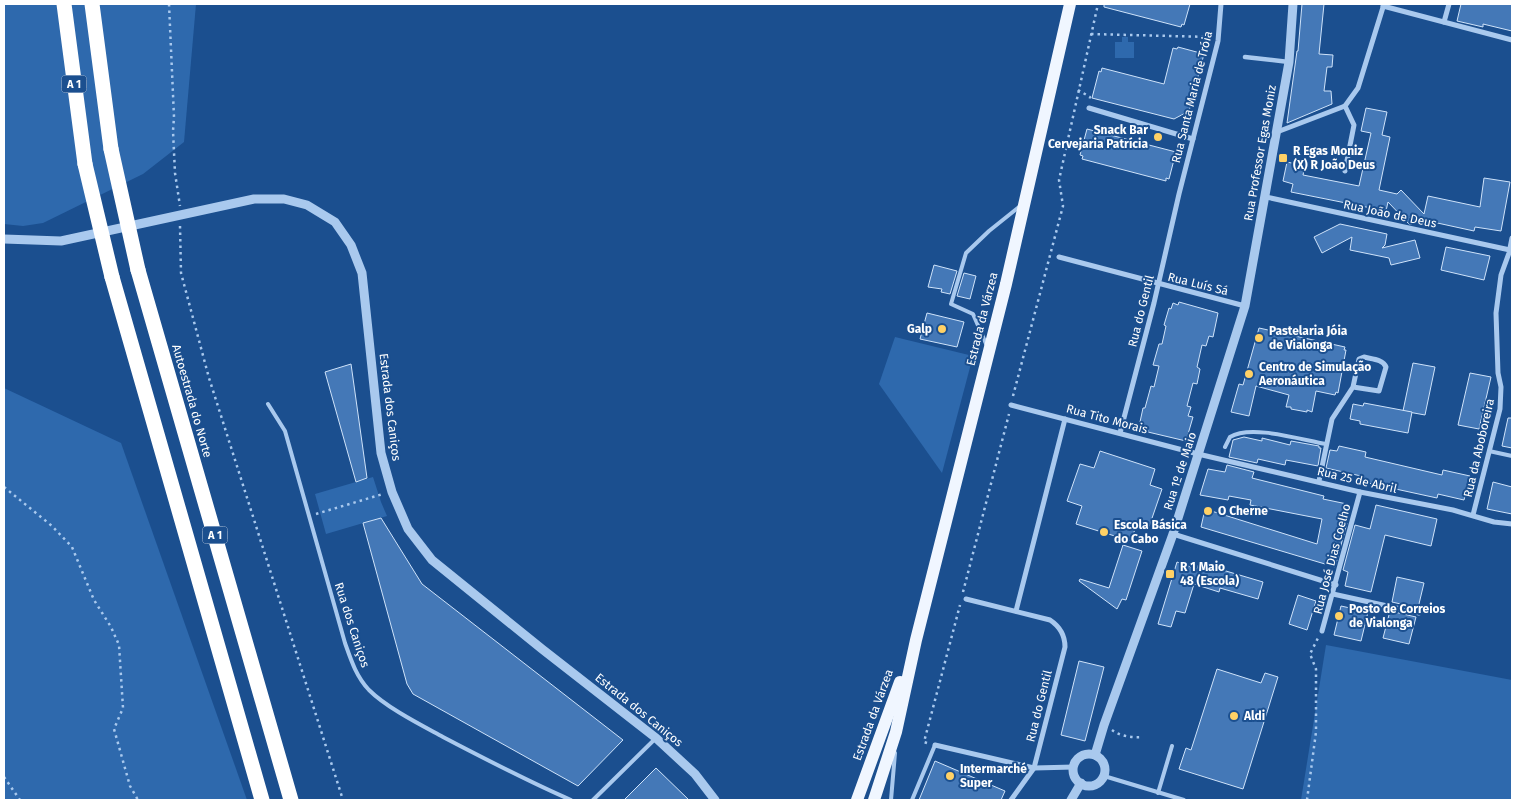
<svg xmlns="http://www.w3.org/2000/svg" width="1516" height="804" viewBox="0 0 1516 804" font-family="'Fira Sans',sans-serif">
<style>
.green{fill:#2e69ad}
.building{fill:#4478b7;stroke:#cfe3fa}
.lines{fill:none;stroke-linecap:round;stroke-linejoin:round}
.path{stroke:#a9c9ee;stroke-width:2.5;stroke-dasharray:2.5 4;stroke-linecap:butt}
.service{stroke:#a9c9ee;stroke-width:4}
.pedestrian{stroke:#a9c9ee;stroke-width:4.5}
.minor{stroke:#a9c9ee;stroke-width:5}
.tertiary{stroke:#a9c9ee;stroke-width:9}
.primary{stroke:#f0f6ff;stroke-width:12}
.motorway{stroke:#fff;stroke-width:15}
.motorway-bridge{stroke:#fff;stroke-width:15}
.poi-dot{fill:#ffd166;stroke:#1b4f8f;stroke-width:2}
.labels{text-anchor:middle;stroke-width:4;stroke-linejoin:round;paint-order:stroke}
.shield{fill:#1b4f8f;stroke:#bbcadd;stroke-width:1}
.shield-label{font-size:11px;font-weight:bold;fill:#fff}
.street-label{font-size:12px;fill:#fff;stroke:#1b4f8f}
.poi-label{font-size:12px;font-weight:bold;fill:#fff;stroke:#1b4f8f;text-anchor:start}
</style>
<rect width="100%" height="100%" fill="#1b4f8f"/>
<g class="green">
<path d="M4,4h192l-12,138 -41,32 -100,49 -20,3 -19,-2z"/>
<path d="M1122,37h6v5h6v16h-19v-16h7z"/>
<path d="M895,337l78,19 -31,117 -63,-89z"/>
<path d="M4,388l117,55 126,357h-243z"/>
<path d="M373,477l8,25 6,14 -61,18 -11,-40z"/>
<path d="M1326,645l186,35v120h-211z"/>
</g>
<g class="building">
<path d="M1104,4h86l-6,21 -2,-1 -1,3 -77,-20z"/>
<path d="M1302,4h22l-5,50 14,1 -1,12h-5l-3,24h7l1,13 -45,19 10,-72h1z"/>
<path d="M1461,4h51v27l-29,-7v3l-26,-6z"/>
<path d="M1178,47l26,7 -15,57 -15,8 -82,-21 7,-27 2,1 1,-4 62,16 9,-36 4,1z"/>
<path d="M1366,108l21,4 -5,23 8,2 -11,53 18,4 4,-4 23,24 4,-18 52,11 4,-29 26,4 -9,49 -26,-4 -1,4 -64,-14 2,7h-3l-21,-22 -2,9 -95,-19 2,-8 -10,-3 4,-19 18,4 -2,9 56,11 12,-53 -10,-2z"/>
<path d="M1087,129l89,23 -7,27 -3,-1v3l-84,-22 1,-3 -3,-1z"/>
<path d="M1340,224l47,10 -2,11 -3,3 33,-8 5,18 -29,7 -2,-7 -39,-8 2,-13 -30,16 -8,-16z"/>
<path d="M1446,247l44,9 -6,24 -43,-10z"/>
<path d="M934,265l23,6 -7,23 -9,-2 1,-3 -14,-2z"/>
<path d="M964,273l12,3 -6,23 -13,-3z"/>
<path d="M1179,302l39,11 -5,24 -4,-1 -3,10 -4,-1 -5,22 3,2 -3,15 -4,-1 -6,23 4,1 -3,9 5,1 -7,24 -38,-9v-2l-8,-2 1,-6h-1l3,-14h2l6,-22 3,1 5,-21 -6,-1 6,-21h3l4,-18 -2,-1 5,-17 2,1 2,-6 5,2z"/>
<path d="M927,313l37,9 -7,25 -37,-8z"/>
<path d="M1259,328l86,19 -1,3h2l-8,43 -2,-1 -1,3 -19,-4 -4,21 -5,-2v2l-16,-3v-2h-5l3,-12 -33,-9 -7,30 -18,-4 8,-28 4,1z"/>
<path d="M1413,363l22,4 -10,48 -22,-4z"/>
<path d="M351,364l16,114 -11,4 -31,-110z"/>
<path d="M1470,373l21,4 -12,52 -21,-4z"/>
<path d="M1364,403l48,9 -4,21 -48,-9v-3l-10,-2 3,-15 10,2z"/>
<path d="M1508,418h4v30l-10,-2z"/>
<path d="M1244,437l18,4v-3l28,7 1,-4 28,5v2h2l-3,18 -32,-6 -1,5 -27,-6 -1,4 -28,-6 4,-17z"/>
<path d="M1339,446l27,6 -1,5 77,18 1,-5 27,6 -6,24 -26,-6 -1,4 -78,-17 2,-5 -35,-8 4,-18 7,1z"/>
<path d="M1100,451l55,18 -5,16 12,4 -13,38 -12,-4 -6,18 -55,-17 6,-18 -15,-5 13,-37 14,4z"/>
<path d="M1227,465l27,7 -2,6 72,18 -1,3 24,5 -5,18 5,1 -12,44 -134,-40 4,-18 112,35 5,-25 -72,-14 1,-5 -22,-4 -1,4 -28,-5 8,-26 17,3z"/>
<path d="M1493,482l19,5v27l-25,-5z"/>
<path d="M1376,505l61,14 -6,27 -46,-11 -14,57 -26,-6 3,-14 -5,-2 12,-45 15,4z"/>
<path d="M381,518l41,66 201,156 -45,46 -165,-92 -6,-10 -44,-161z"/>
<path d="M1123,545l19,6 -16,49 -4,-1 -5,10 -38,-28 1,-2 29,9z"/>
<path d="M1177,562l20,7 2,-6 64,19 -5,17 -38,-11 -1,4 -25,-8 -9,29 -9,-2 -5,16 -13,-3z"/>
<path d="M1397,577l27,6 -6,25 -26,-6z"/>
<path d="M1298,595l18,6 -9,29 -18,-6z"/>
<path d="M1341,606l27,6 -7,29 -27,-6z"/>
<path d="M1390,611l26,6 -7,27 -26,-6z"/>
<path d="M1079,661l25,6 -19,74 -24,-6z"/>
<path d="M1217,669l44,14 4,-10 13,4 -35,112 -64,-20 7,-21 5,2z"/>
<path d="M935,761l70,30 -4,9h-82z"/>
<path d="M656,768l33,32h-65z"/>
</g>
<g class="lines">
<g class="path">
<path d="M169,4l5,113 -1,14 2,42 5,33"/>
<path d="M1091,34l119,3"/>
<path d="M1078,90l12,7v4"/>
<path d="M180,226l1,47 28,105 134,422"/>
<path d="M1013,396l50,-190 -4,-26 39,-176"/>
<path d="M4,487l48,39 20,21 22,53 17,27 8,18 4,63 -9,21 16,57 8,14"/>
<path d="M316,514l67,-20"/>
<path d="M963,592l46,-178"/>
<path d="M1112,730c8,6 20,8 30,7"/>
<path d="M927,743l-3,-1 36,-137"/>
<path d="M4,777l16,23"/>
<path d="M1307,800l9,-68v-63l-6,-15 8,-16"/>
</g>
<g class="service">
<path d="M987,346l-14,-32 -22,-10 15,-51 23,-22 30,-24"/>
<path d="M268,404l17,27 60,212c6,17 11,33 24,47 18,18 52,35 74,47 42,22 84,44 128,63"/>
<path d="M1225,447l5,-10c21,-13 72,3 96,7"/>
<path d="M1489,451l23,5"/>
<path d="M1104,776l80,24"/>
<path d="M1158,793l14,-47"/>
<path d="M593,800l63,-62"/>
<path d="M891,800l4,-47"/>
<path d="M912,800l23,-55"/>
</g>
<path class="pedestrian" d="M1245,57l44,5"/>
<g class="minor">
<path d="M1383,6l129,34"/>
<path d="M1444,22l5,-18"/>
<path d="M1345,106l9,19 -9,46"/>
<path d="M1089,108l104,31"/>
<path d="M1277,132l68,-26 13,-18 26,-84"/>
<path d="M1266,197l244,53"/>
<path d="M1059,257l186,49"/>
<path d="M1011,405l187,49 162,38 93,18 41,12 18,2"/>
<path d="M1120,433l34,-130 25,-109 39,-153 3,-37"/>
<path d="M1319,481l13,-62 21,-32 6,-28 5,-2c7,2 19,2 22,10l-7,24 -26,-4"/>
<path d="M1473,515l27,-106 1,-22 -3,-14 -2,-60 5,-38 8,-22 3,-15"/>
<path d="M1173,534l163,51"/>
<path d="M1333,594l86,19"/>
<path d="M966,599l84,21c9,6 15,15 15,27l-31,121 -23,32"/>
<path d="M1016,611l49,-192"/>
<path d="M1322,631l38,-139"/>
<path d="M935,745l99,23 40,-1"/>
</g>
<g class="tertiary">
<path d="M4,239l57,2 193,-42h30l23,6 28,17 16,23 11,28 19,180 11,39 16,37 24,31 110,89 114,89 39,36 20,26"/>
<circle cx="1089" cy="770" r="16"/>
<path d="M1095,755l9,-30 69,-191 72,-228 44,-244 4,-58"/>
<path d="M1071,800l10,-17"/>
</g>
<g class="primary">
<path d="M857,800l43,-118"/>
<path d="M874,800l22,-68 20,-92 90,-356 64,-280"/>
</g>
<g class="motorway">
<path d="M64,4l21,160"/>
<path d="M92,4l19,145"/>
<path d="M138,270l153,530"/>
<path d="M112,277l150,523"/>
</g>
<g class="motorway-bridge">
<path d="M111,149l27,121"/>
<path d="M85,164l27,113"/>
</g>
</g>
<g class="poi-dot">
<circle cx="1158" cy="137" r="5"/>
<rect x="1278" y="153" width="10" height="10" rx="2.5"/>
<circle cx="942" cy="329" r="5"/>
<circle cx="1259" cy="338" r="5"/>
<circle cx="1249" cy="374" r="5"/>
<circle cx="1208" cy="511" r="5"/>
<circle cx="1104" cy="532" r="5"/>
<rect x="1165" y="569" width="10" height="10" rx="2.5"/>
<circle cx="1339" cy="616" r="5"/>
<circle cx="1234" cy="716" r="5"/>
<circle cx="950" cy="776" r="5"/>
</g>
<g class="labels">
<g class="shield">
<rect x="61.5" y="75.5" width="25" height="17" rx="4"/>
<rect x="202.5" y="526.5" width="25" height="17" rx="4"/>
</g>
<g class="shield-label">
<text x="74" y="88">A 1</text>
<text x="215" y="539">A 1</text>
</g>
<g class="street-label">
<text transform="translate(1192 97) rotate(-76)" y="4">Rua Santa Maria de Tróia</text>
<text transform="translate(1260 153) rotate(-80)" y="4">Rua Professor Egas Moniz</text>
<text transform="translate(1390 214) rotate(12)" y="4">Rua João de Deus</text>
<text transform="translate(1198 284) rotate(14)" y="4">Rua Luís Sá</text>
<text transform="translate(1141 311) rotate(-76)" y="4">Rua do Gentil</text>
<text transform="translate(982 319) rotate(-76)" y="4">Estrada da Várzea</text>
<text transform="translate(192 401) rotate(74)" y="4">Autoestrada do Norte</text>
<text transform="translate(390 407) rotate(83)" y="4">Estrada dos Caniços</text>
<text transform="translate(1107 419) rotate(15)" y="4">Rua Tito Morais</text>
<text transform="translate(1479 448) rotate(-77)" y="4">Rua da Aboboreira</text>
<text transform="translate(1180 471) rotate(-72)" y="4">Rua 1º de Maio</text>
<text transform="translate(1357 480) rotate(13)" y="4">Rua 25 de Abril</text>
<text transform="translate(1332 559) rotate(-75)" y="4">Rua José Dias Coelho</text>
<text transform="translate(352 625) rotate(72)" y="4">Rua dos Caniços</text>
<text transform="translate(1039 706) rotate(-76)" y="4">Rua do Gentil</text>
<text transform="translate(639 710) rotate(39)" y="4">Estrada dos Caniços</text>
<text transform="translate(873 715) rotate(-70)" y="4">Estrada da Várzea</text>
</g>
<g class="poi-label">
<text x="1148" y="134" text-anchor="end">Snack Bar<tspan x="1148" dy="14">Cervejaria Patrícia</tspan></text>
<text x="1293" y="155">R Egas Moniz<tspan x="1293" dy="14">(X) R João Deus</tspan></text>
<text x="932" y="333" text-anchor="end">Galp</text>
<text x="1269" y="335">Pastelaria Jóia<tspan x="1269" dy="14">de Vialonga</tspan></text>
<text x="1259" y="371">Centro de Simulação<tspan x="1259" dy="14">Aeronáutica</tspan></text>
<text x="1218" y="515">O Cherne</text>
<text x="1114" y="529">Escola Básica<tspan x="1114" dy="14">do Cabo</tspan></text>
<text x="1180" y="571">R 1 Maio<tspan x="1180" dy="14">48 (Escola)</tspan></text>
<text x="1349" y="613">Posto de Correios<tspan x="1349" dy="14">de Vialonga</tspan></text>
<text x="1244" y="720">Aldi</text>
<text x="960" y="773">Intermarché<tspan x="960" dy="14">Super</tspan></text>
</g>
</g>
<rect width="1516" height="804" fill="none" stroke="#ffffff" stroke-width="10"/>
</svg>
